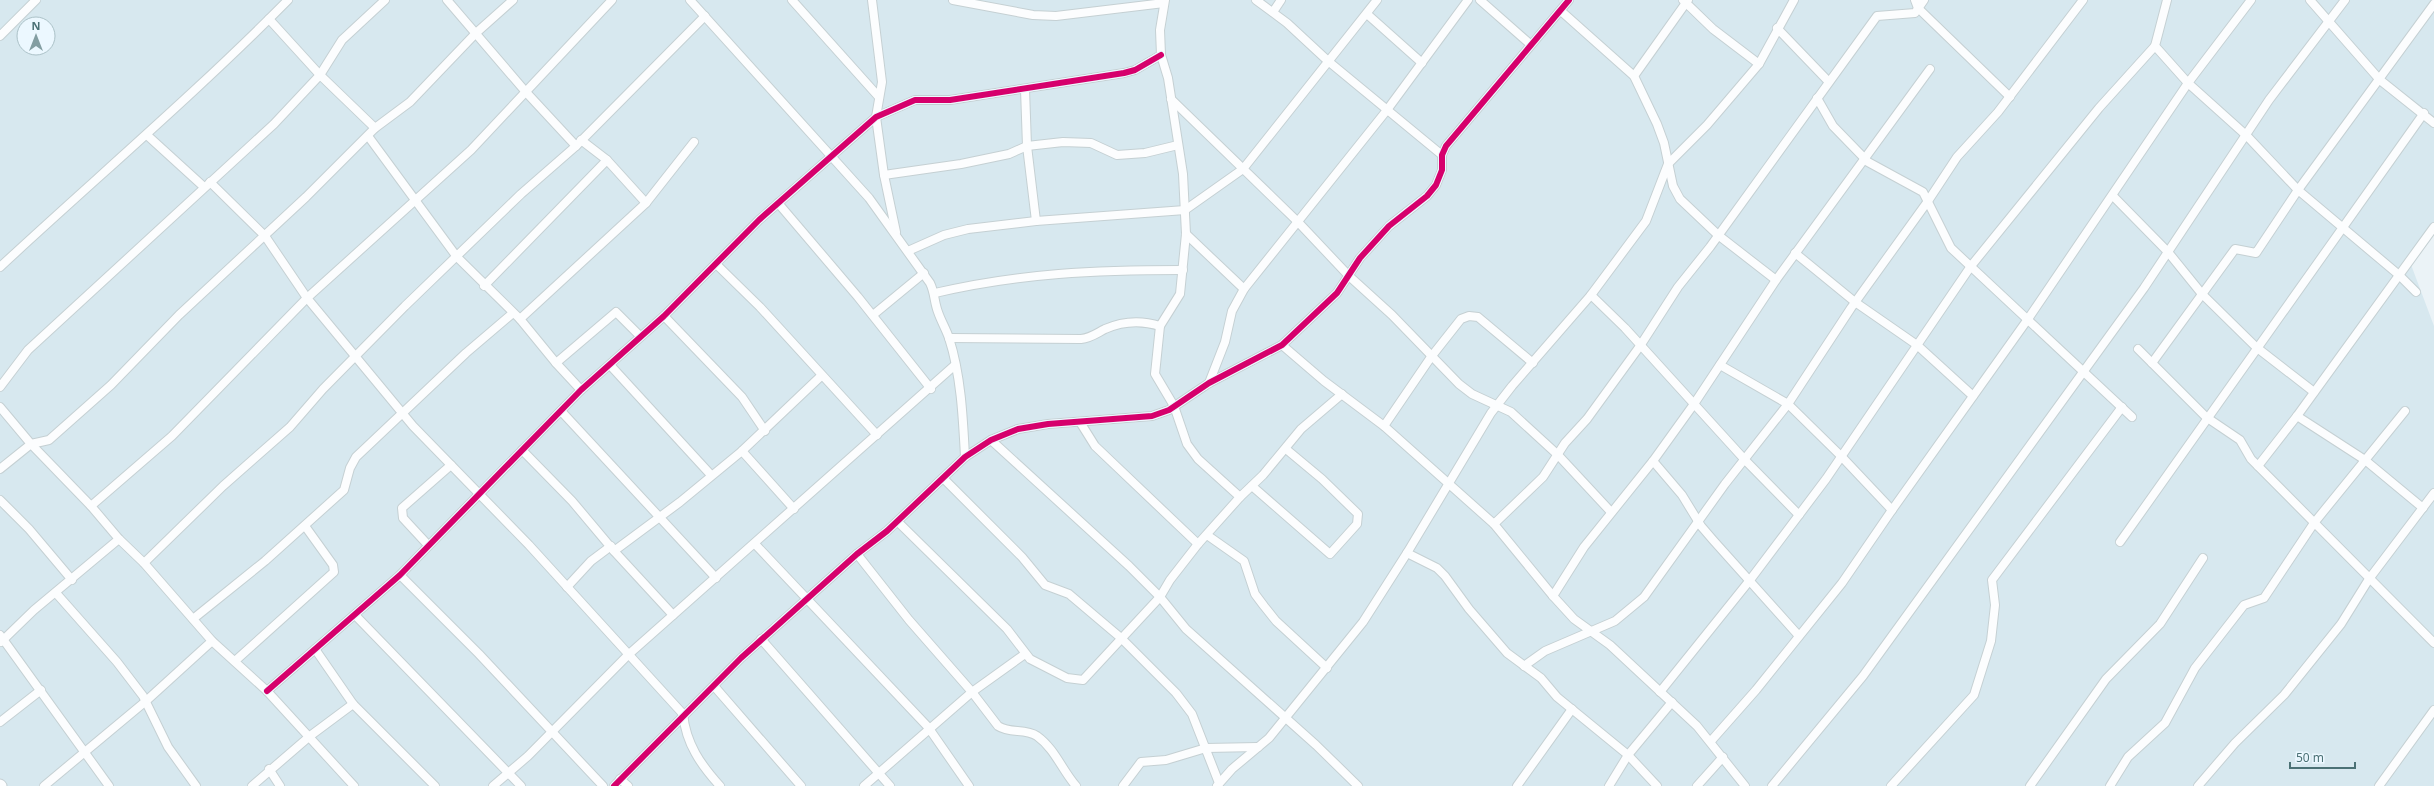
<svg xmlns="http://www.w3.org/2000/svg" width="2434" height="786" viewBox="0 0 2434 786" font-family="'Noto Sans',sans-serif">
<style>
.residential{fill:#d7e8ef;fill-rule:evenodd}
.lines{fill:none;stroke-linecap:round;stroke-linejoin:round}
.street-casing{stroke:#c5d0d3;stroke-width:10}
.secondary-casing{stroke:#c5d0d3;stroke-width:13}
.street{stroke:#fcfdfe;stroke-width:8}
.secondary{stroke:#fcfdfe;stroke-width:11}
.cycleway-casing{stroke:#ecf8ff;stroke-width:8}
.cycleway{stroke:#d6006c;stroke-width:6}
</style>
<rect width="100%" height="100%" fill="#ebf3f7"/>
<path class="residential" d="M0,0h2434v222l-24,40 24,64v460h-2434zM24,24h24v24h-24z"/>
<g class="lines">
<defs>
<g id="street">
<path d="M447,0l78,91 51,55"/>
<path d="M690,0l179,198 61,85c5,10 4,19 8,29 3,9 8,17 11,26 12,37 14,80 16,119"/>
<path d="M792,0l86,96"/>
<path d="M872,0l10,82 -6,35 8,58 12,57"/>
<path d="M953,0l80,15 23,1 108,-13"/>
<path d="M1165,0l-5,30 1,25 7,23 15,96 3,60 -6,60 -20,32 -5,48 19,32 13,38 11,15 42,38"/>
<path d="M1256,0l31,23 41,38 114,94"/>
<path d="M1480,0l50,44"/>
<path d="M1683,0l30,29 46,35"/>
<path d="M1915,0l3,8 92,89"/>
<path d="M2167,0l-12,46 33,37 59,53 51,54 101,85 17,17"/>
<path d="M2310,0l70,80 54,43"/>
<path d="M1561,11l73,65 23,48 7,19 9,43 7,13 38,36 58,45"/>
<path d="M1273,12l8,-12"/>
<path d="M1367,14l55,49"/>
<path d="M269,19l51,56 55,53"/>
<path d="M1777,28l51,53"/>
<path d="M0,36l36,-36"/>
<path d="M1634,76l54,-76"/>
<path d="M1025,89l2,57 9,75"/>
<path d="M1817,98l16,28 35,36 55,30 28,56 181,169"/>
<path d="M1171,99l127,123 51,54 43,39 67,69 13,10 39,18 47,43 53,57"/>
<path d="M148,136l56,51"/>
<path d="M368,136l89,121 63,62 36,44 25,27"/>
<path d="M884,175l77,-11 48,-10 18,-8 36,-4 28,1 26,12 28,-2 33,-8"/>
<path d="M210,182l55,54 42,62 106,128 116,119 154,169c3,30 18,51 37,72"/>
<path d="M2113,196l55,56 34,42 54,53 58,45"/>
<path d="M646,203l48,-61"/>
<path d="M778,203l80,94 73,92"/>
<path d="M1186,234l58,55"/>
<path d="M908,251l36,-16 24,-6 68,-8 149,-11 58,-41 134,-169"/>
<path d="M1795,253l60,49 62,43 56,51"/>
<path d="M716,264l44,43 117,128"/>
<path d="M0,267c96,-89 196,-174 288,-267"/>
<path d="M484,286l123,-126"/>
<path d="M935,293c85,-20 162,-23 248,-23"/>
<path d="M1591,295l55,-74 22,-57 39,-39 52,-61 35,-64"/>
<path d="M873,315l51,-42"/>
<path d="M664,316l78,81 23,34"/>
<path d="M520,319l126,-116 -39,-43 -26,-20"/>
<path d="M949,338l132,1c10,-1 16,-6 24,-10 18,-8 36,-9 55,-3"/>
<path d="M1282,345l42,36 60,45 110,98 59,72 21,23 36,26 87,81 48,60"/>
<path d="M2138,349l68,68 34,23 11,19 183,184"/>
<path d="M556,363l60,-51 24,24"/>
<path d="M2152,363l83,-114 21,4 42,-63 136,-186"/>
<path d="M610,365l101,110"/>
<path d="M1720,365l68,39 53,52 51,54"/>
<path d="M1209,383l16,-41 7,-31 12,-22 143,-179 81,-110"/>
<path d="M0,387l28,-37 246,-226 46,-49 22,-35 43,-40"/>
<path d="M0,407l31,37 60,62 28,33 25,24 68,78 55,50 87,95"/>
<path d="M561,411l155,167"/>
<path d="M2297,416l68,44 58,48"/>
<path d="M1080,422l15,24 103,98"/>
<path d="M1384,426l47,-69 30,-38 8,-3 9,1 55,46"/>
<path d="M991,440l138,126 31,31 26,32 130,116 42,41"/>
<path d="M522,450l50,51 42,50 66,-49 62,-51 79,-75"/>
<path d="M742,451l52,58"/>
<path d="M1653,461l29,34 19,31 12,14 86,96"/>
<path d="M2258,466l39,-50 137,-189"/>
<path d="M0,469l31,-25 18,-4 62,-55 68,-70 127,-118 69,-69 35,-26 66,-69 37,-33"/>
<path d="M943,478l79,79 23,28 24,9 52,44 55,55 16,21 27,69"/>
<path d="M1252,486l78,68 27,-30 1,-10 -36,-35 -36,-30"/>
<path d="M0,500l29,29 43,51"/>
<path d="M91,506l81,-70 135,-138 164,-148 141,-150"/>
<path d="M898,522l109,107 23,30 37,19 16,2 77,-83 10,-17 28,-36 42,-47 23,-22 38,-46 41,-35"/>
<path d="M1494,524l49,-47 22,-34 22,-24 53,-73 38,-59 32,-40 167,-231 38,-3 9,-13"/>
<path d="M1207,535l37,26 11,33 9,12 12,15 51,47"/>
<path d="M2120,542l304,-429"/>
<path d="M755,544l173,183 41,59"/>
<path d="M428,545l-25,-27 -1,-10 49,-43"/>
<path d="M614,551l59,64"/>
<path d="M1407,553l30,15 8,8 24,33 38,44 34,25 16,19 71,58 29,31"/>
<path d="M857,554l52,66 63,72 26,34c12,8 27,2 39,10 18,13 25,34 39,50"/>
<path d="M144,563l79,-77 67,-59 33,-38 82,-83 116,-112 55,-48 129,-130"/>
<path d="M400,575l79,79 124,132"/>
<path d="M567,587l24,-26 20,-15"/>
<path d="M56,593l61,69 26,34 25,51 28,39"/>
<path d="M1553,596l31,-49 69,-86 41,-57 82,-124 154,-211"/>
<path d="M355,615l166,171"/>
<path d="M193,619l72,-58 79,-71 6,-22 6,-11 110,-104 47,-40"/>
<path d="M0,635l109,151"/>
<path d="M761,639l129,147"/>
<path d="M1,642l33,-32 85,-71"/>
<path d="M315,649l38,55 82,82"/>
<path d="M235,661l99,-89 -1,-7 -28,-39"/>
<path d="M1524,666l21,-15 70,-30 29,-24 81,-113 63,-80 63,-96 77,-107 29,-44 41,-45 85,-112"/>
<path d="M714,686l87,100"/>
<path d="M267,691l133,-116 181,-185 83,-74 95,-96 117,-103 39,-17h35l174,-27 11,-3 26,-15"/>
<path d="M1660,692l90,-112 76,-101 145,-213 128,-158 56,-62"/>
<path d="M0,722l41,-32"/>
<path d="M1711,741l45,-51 86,-107 50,-73 136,-191 160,-236 63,-83"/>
<path d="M269,769l11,17"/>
<path d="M620,779l8,7"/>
<path d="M44,786l102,-85 66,-60"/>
<path d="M252,786l58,-50 43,-32"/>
<path d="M493,786l35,-30 100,-101 327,-290"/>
<path d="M614,786l127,-128 116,-104 30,-23 78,-74 26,-17 27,-11 30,-5 104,-8 17,-6 40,-27 73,-38 55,-52 23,-35 29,-32 38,-30 9,-11 6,-15v-15l4,-9 123,-146"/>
<path d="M864,786l108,-94 53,-38"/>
<path d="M1123,786l18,-24 25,-2 40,-12 52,-1"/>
<path d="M1217,786l15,-17 37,-31 94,-116 44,-69 84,-140 21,-27 79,-91 34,33 120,132 54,55"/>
<path d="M1517,786l55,-77"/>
<path d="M1609,786l19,-31 44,-53"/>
<path d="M1697,786l26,-29"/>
<path d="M1772,786l91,-110 281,-388 125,-188 76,-100"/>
<path d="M1891,786l83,-91 17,-54 4,-36 -3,-25 130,-173"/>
<path d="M2030,786l76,-107 54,-55 43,-66"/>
<path d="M2110,786l18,-29 37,-34 30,-55 49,-63 20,-7 50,-75 91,-112"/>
<path d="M2198,786l37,-43 49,-48 57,-71 28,-45 65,-86"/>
<path d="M2379,786l55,-76"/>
</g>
<path id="secondary" d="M0,785l1,1"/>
</defs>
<use href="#street" class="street-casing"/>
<use href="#secondary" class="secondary-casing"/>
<use href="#street" class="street"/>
<use href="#secondary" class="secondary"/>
<defs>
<g id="cycleway">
<path d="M267,691l133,-116 181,-185 83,-74 95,-96 117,-103 39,-17h35l174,-27 11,-3 26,-15"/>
<path d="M614,786l127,-128 116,-104 30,-23 78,-74 26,-17 27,-11 30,-5 104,-8 17,-6 40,-27 73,-38 55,-52 23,-35 29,-32 38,-30 9,-11 6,-15v-15l4,-9 123,-146"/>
</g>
</defs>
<use href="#cycleway" class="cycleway-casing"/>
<use href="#cycleway" class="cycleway"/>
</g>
<g transform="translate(36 36)"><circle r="19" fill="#ecf8ff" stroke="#acc2c8"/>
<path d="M0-3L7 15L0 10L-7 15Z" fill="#839ea2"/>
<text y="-6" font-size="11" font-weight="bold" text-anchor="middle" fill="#4b7175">N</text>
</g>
<path d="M2290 762v6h65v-6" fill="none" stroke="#4b7175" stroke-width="2"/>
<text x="2296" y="762" font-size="12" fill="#4b7175" stroke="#ecf8ff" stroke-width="3" paint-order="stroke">50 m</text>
</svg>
